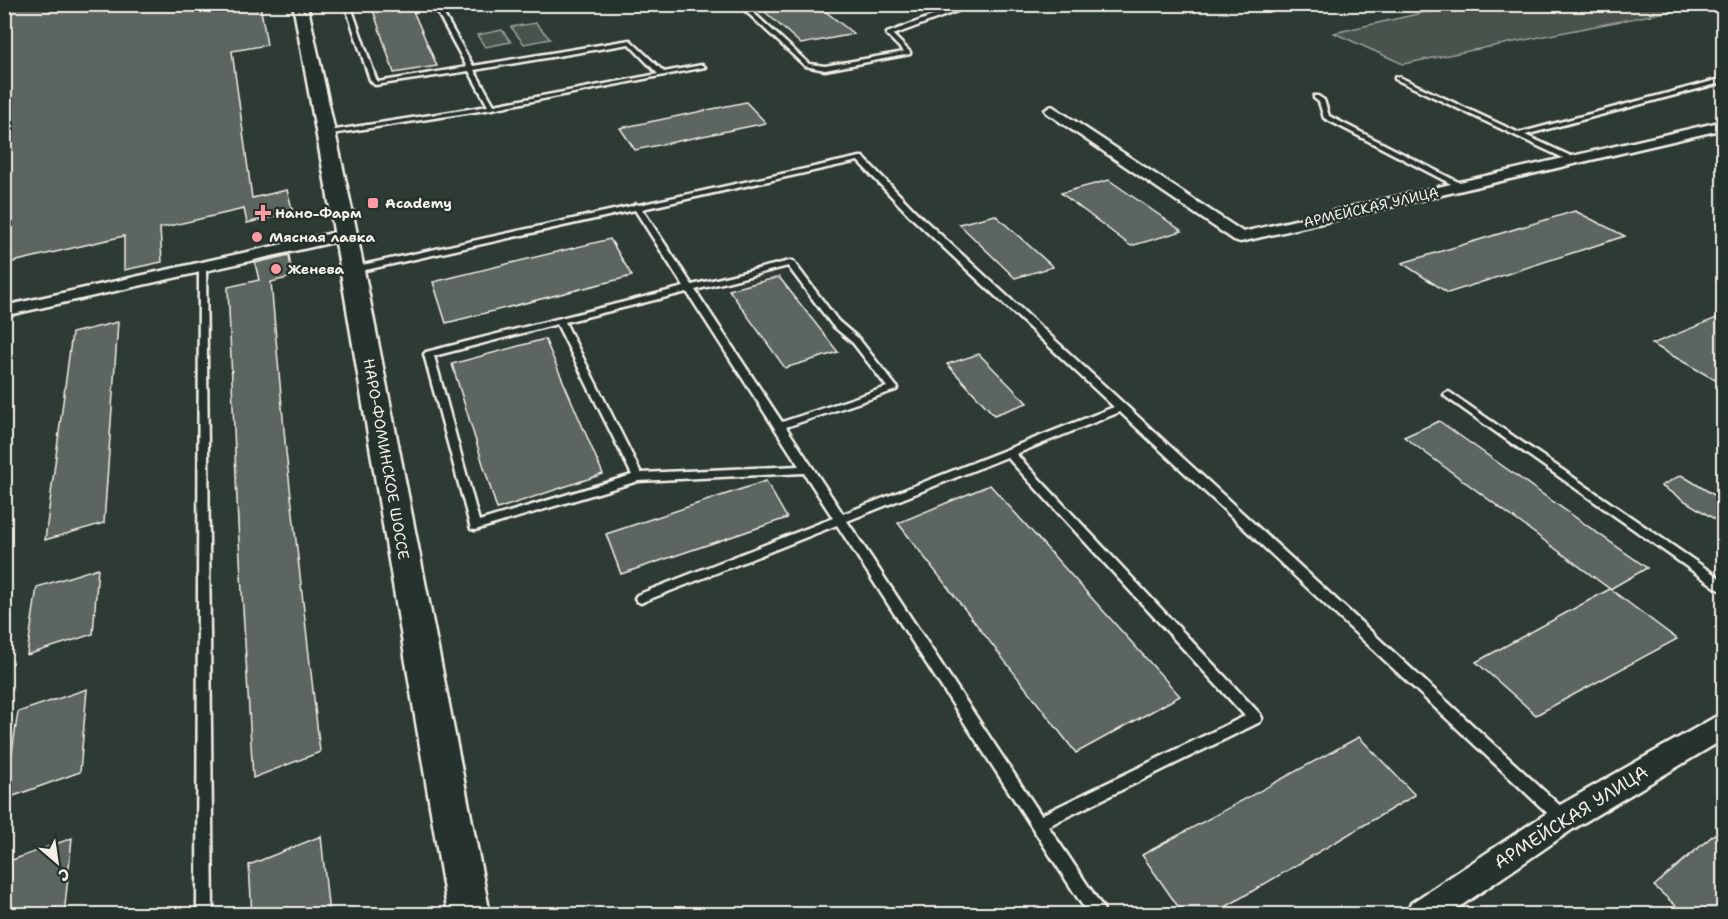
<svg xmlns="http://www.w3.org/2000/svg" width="1728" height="919" viewBox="0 0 1728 919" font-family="'Shantell Sans',sans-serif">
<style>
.green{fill:#48524c;stroke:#9ea29a;stroke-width:1.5}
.building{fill:#5c655e;stroke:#f4f1e8;stroke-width:1.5}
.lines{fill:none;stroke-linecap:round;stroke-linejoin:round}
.lane-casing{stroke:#f4f1e8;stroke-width:5}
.street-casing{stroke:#f4f1e8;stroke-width:5}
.secondary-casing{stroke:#f4f1e8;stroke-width:5}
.lane{fill:#26332d;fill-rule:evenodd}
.street{fill:#26332d;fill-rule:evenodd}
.secondary{fill:#26332d;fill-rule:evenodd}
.poi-dot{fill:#ff9aa2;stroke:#26332d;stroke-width:2}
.labels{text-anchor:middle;stroke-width:5;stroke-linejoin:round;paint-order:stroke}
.far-poi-label{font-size:14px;font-weight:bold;fill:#f4f1e8;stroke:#26332d;text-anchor:start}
.far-street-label{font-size:14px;fill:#f4f1e8;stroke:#26332d}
.street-label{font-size:15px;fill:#f4f1e8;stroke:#26332d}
.near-street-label{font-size:18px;fill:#f4f1e8;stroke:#26332d}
</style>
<rect width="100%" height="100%" fill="#2e3b34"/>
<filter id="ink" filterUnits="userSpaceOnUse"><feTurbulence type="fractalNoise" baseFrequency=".0167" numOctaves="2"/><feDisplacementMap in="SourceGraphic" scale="12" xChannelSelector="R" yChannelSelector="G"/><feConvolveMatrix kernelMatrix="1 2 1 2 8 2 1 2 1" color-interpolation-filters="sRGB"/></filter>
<g filter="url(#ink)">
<g class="green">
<path d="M1461,4h241v1l-299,59 -69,-31z"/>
<path d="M536,23l14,16 -26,5 -13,-17z"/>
<path d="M502,30l9,12 -26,5 -8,-12z"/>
</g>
<g class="building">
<path d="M4,4h256l7,41 -35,6 20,147 35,-8 6,22 -46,11 -3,-14 -84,19 2,34 -38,8v-34l-120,28z"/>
<path d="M371,4h39l27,62 -43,7z"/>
<path d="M756,4h60l38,30 -53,10z"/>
<path d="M746,102l20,21 -131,27 -15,-22z"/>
<path d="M1109,180l73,51 -51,15 -70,-53z"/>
<path d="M1575,211l50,25 -177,57 -46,-30z"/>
<path d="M995,215l58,52 -38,11 -56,-54z"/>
<path d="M610,239l22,37 -186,47 -13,-41z"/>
<path d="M289,255l3,22 -21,5 15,170 34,300 -67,26 -15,-254 -10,-237 31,-7 -4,-17z"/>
<path d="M779,277l59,75 -53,16 -56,-78z"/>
<path d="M1724,315v70l-72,-41z"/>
<path d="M118,322l-14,201 -59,17 27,-207z"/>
<path d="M545,339l58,135 -106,35 -45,-145z"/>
<path d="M979,354l48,49 -33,12 -47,-51z"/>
<path d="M1439,421l208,147 -37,21 -206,-152z"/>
<path d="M1681,475l43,26v24l-63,-39z"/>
<path d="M766,481l21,37 -166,56 -15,-40z"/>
<path d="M990,485l190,211 -104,57 -178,-230z"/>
<path d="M98,568l-5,66 -66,21 10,-68z"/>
<path d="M1610,589l67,50 -141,76 -60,-53z"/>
<path d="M87,689l-7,83 -75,27 13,-87z"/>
<path d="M1359,737l56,58 -203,120h-28l-42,-60z"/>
<path d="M1724,826v89h-38l-32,-29z"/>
<path d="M321,836l8,79h-77l-3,-50z"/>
<path d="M72,838l-8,77h-60v-52z"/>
</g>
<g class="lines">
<defs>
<g id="lane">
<path d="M345,4h5l26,75 2,3 89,-15 -34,-63h5l35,62 157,-26 34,32 38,-7 3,2 -213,42 -167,26 -2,-1v-2l165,-26 -19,-35 -94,14 -5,-5zM629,44l29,30 -164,31 -20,-35z"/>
<path d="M738,4h6l65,60 16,2 79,-14 -17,-17v-2l72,-27 17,-2 -83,31 17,17v2l-85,16 -20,-4z"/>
<path d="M1395,77h4l120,56 205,-55v4l-199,53 50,23v4h-3l-177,-83z"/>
<path d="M1314,96h4l6,4 5,16 137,70 -7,2 -135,-70 -5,-16 -5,-4z"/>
<path d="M860,157h3l55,57 650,599 2,5 -2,5 -5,2 -5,-2 -438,-411 -104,42 244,260 2,4 -2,4 -212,104 55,82 2,6h-17l-251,-389 -192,76 -4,2 -4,-2 -2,-3 2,-3 196,-77 -29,-45 -166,8 -163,49 -4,-1 -47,-175 2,-2 258,-65 -49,-77 -283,63 -4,-3 1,-2 283,-62 4,-2 3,1zM858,161l54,57 202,189 -271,107 -57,-87 110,-37 2,-2 -2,-2 -37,-47 -21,-18 -45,-60h-3l-98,24 -50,-76zM788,266l44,59 21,18 34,44 -105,35 -87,-132zM687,292l112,174 -158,7 -76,-151zM557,324l75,151 -153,46 -45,-165zM1007,457l238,259 -204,99 -194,-294z"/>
<path d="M199,265h3l4,2 7,647h-16z"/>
<path d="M1449,392l275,189v12l-278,-196 -2,-2 2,-2z"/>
</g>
<g id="street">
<path d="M1052,106l191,126 481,-111v8l-484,113 -6,-2 -187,-127 -2,-3z"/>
<path d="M346,230l8,5 -2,3 -348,78v-10z"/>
<path d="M1724,712v27l-151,90 -124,85h-42l4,-11 142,-94z"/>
</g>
<path id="secondary" d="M293,4h14l47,215 136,695h-42l-116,-695z"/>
</defs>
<use href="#lane" class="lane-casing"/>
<use href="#street" class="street-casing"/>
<use href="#secondary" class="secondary-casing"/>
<use href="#lane" class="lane"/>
<use href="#street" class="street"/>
<use href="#secondary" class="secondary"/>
</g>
</g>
<g class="poi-dot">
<rect x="367" y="197" width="12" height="12" rx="3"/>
<path d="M260 204h6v6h6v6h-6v6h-6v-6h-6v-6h6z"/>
<circle cx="257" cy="237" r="6"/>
<circle cx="276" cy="269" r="6"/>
</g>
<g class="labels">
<g class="far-poi-label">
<text x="385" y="208">Academy</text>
<text x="275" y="218">Нано-Фарм</text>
<text x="269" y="242">Мясная лавка</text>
<text x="288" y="274">Женева</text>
</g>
<g class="far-street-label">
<text transform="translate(1371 207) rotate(-13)" y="5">АРМЕЙСКАЯ УЛИЦА</text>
</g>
<g class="street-label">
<text transform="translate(386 459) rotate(80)" y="5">НАРО-ФОМИНСКОЕ ШОССЕ</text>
</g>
<g class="near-street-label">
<text transform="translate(1571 817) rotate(-32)" y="6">АРМЕЙСКАЯ УЛИЦА</text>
</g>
</g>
<rect width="1728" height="919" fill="none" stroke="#26332d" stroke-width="24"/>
<rect x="12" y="12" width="1704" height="895" fill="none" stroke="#f4f1e8" stroke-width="2" filter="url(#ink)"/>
<g transform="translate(57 862) rotate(151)" stroke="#26332d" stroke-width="4.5" paint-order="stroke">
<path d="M0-4.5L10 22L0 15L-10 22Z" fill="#f4f1e8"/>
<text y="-9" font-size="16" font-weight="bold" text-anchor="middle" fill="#f4f1e8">С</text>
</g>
</svg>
